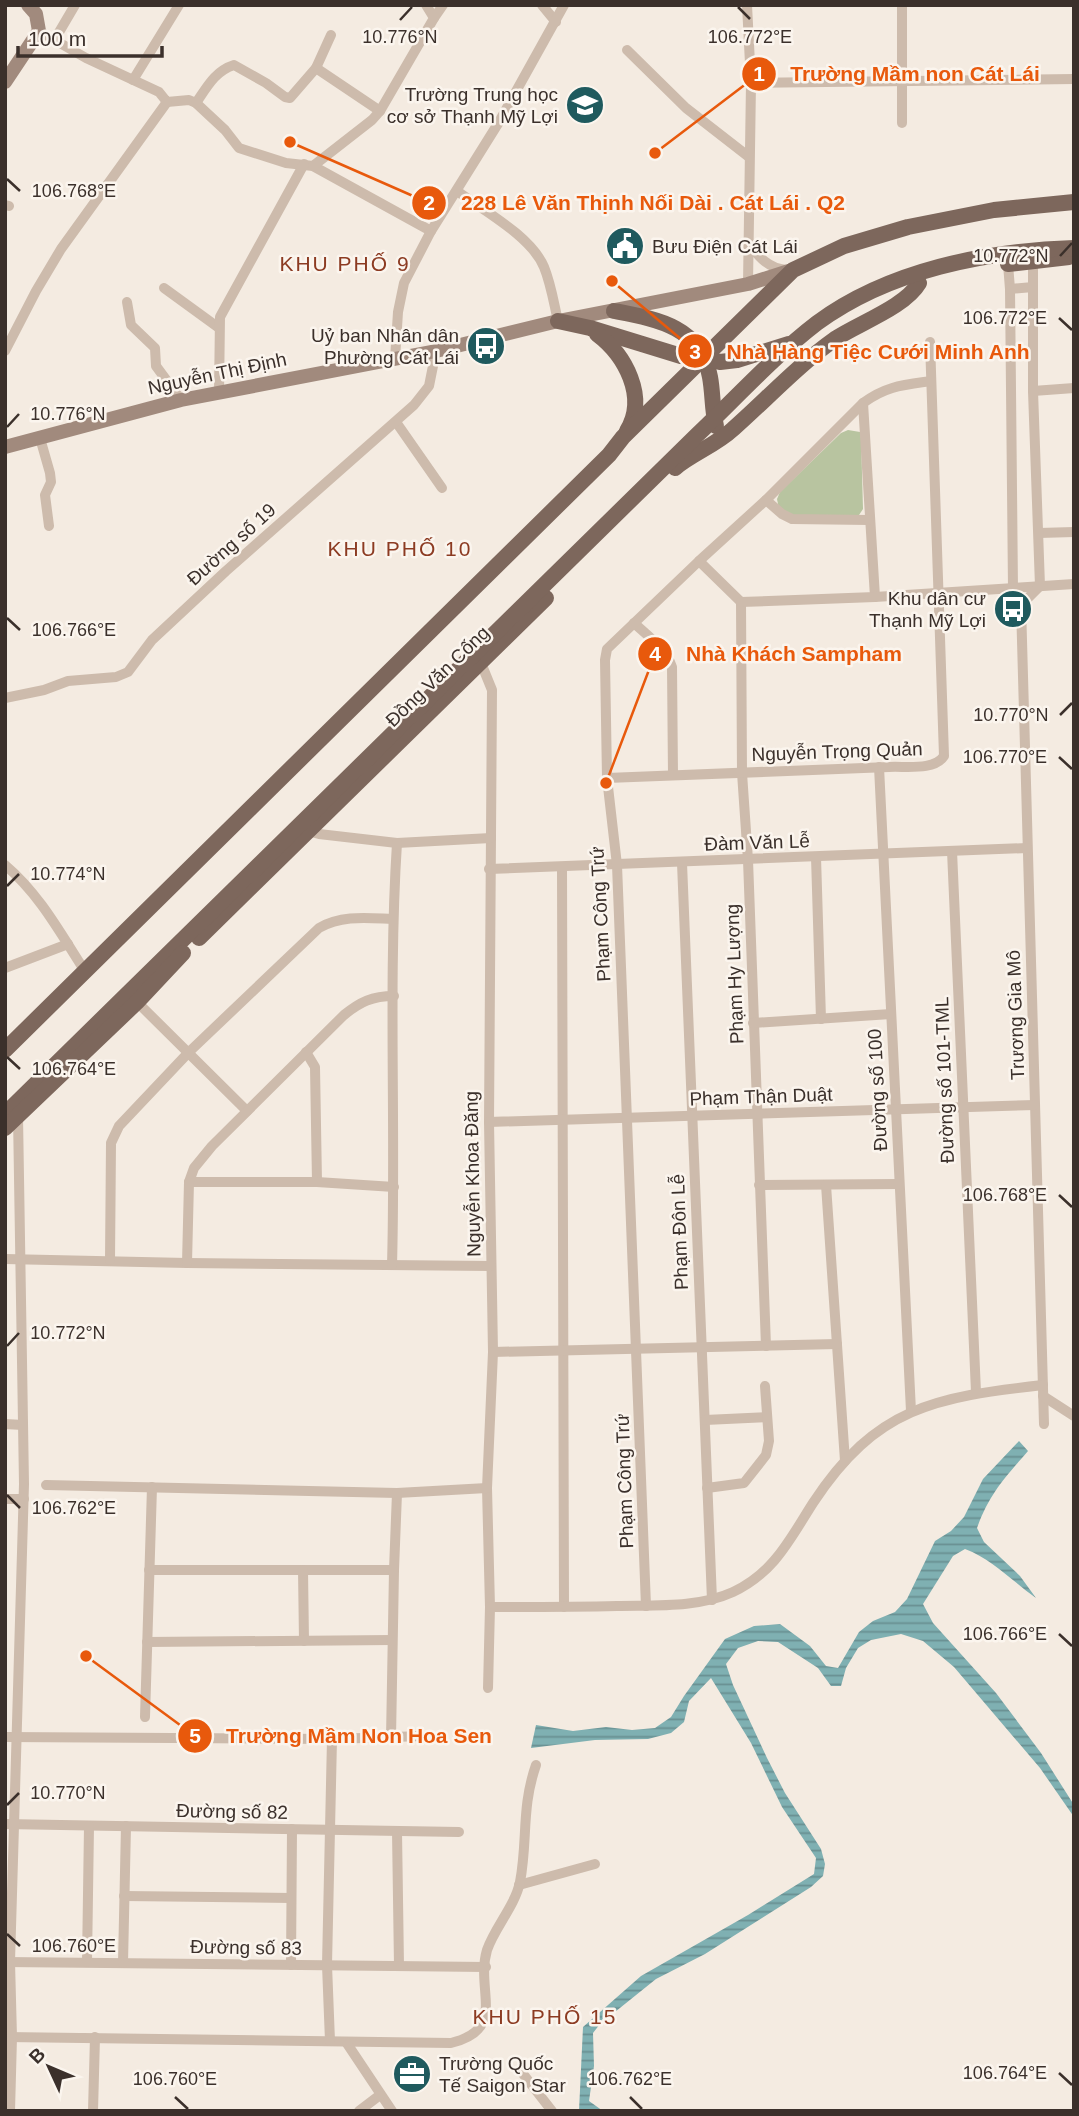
<svg xmlns="http://www.w3.org/2000/svg" width="1079" height="2116" viewBox="0 0 1079 2116" font-family="Helvetica,sans-serif">
<style>
.park{fill:#b8c4a0}
.water{fill:url(#water-rules)}
.lines{fill:none;stroke-linecap:round;stroke-linejoin:round}
.street{stroke:#cdbbac;stroke-width:10}
.secondary{stroke:#a18a7d;stroke-width:14}
.primary{stroke:#7d675c;stroke-width:16}
.ticks{fill:none;stroke:#3b302b;stroke-width:2.5}
.labels{text-anchor:middle;stroke-width:5;stroke-linejoin:round;paint-order:stroke}
.poi-label{font-size:19px;fill:#3b302b;stroke:#fbf5ee;text-anchor:end}
.street-label{font-size:19px;fill:#3b302b;stroke:#fbf5ee}
.neighbourhood-label{font-size:21px;letter-spacing:2px;fill:#8c3b22;stroke:#fbf5ee}
.ticks-label{font-size:18px;text-anchor:middle;fill:#3b302b;stroke:#fbf5ee;stroke-width:5;stroke-linejoin:round;paint-order:stroke}
.leader{fill:none;stroke:#e8590c;stroke-width:2.5}
.callout-dot{fill:#e8590c;stroke:#fbf5ee;stroke-width:2.5}
.mark-label{font-size:21px;text-anchor:middle;font-weight:bold;fill:#fff}
.callout-label{font-size:21px;text-anchor:middle;font-weight:bold;fill:#e8590c;stroke:#fbf5ee;stroke-width:5;stroke-linejoin:round;paint-order:stroke}
</style>
<defs>
<pattern id="water-rules" width="6" height="5" patternUnits="userSpaceOnUse" patternTransform="scale(1.75)"><rect width="6" height="5" fill="#7fb0b2"/><path d="M0 2.5h6" fill="none" stroke="#699091"/></pattern>
</defs>
<rect width="100%" height="100%" fill="#f4ebe1"/>
<path class="park" d="M848,430l12,2 1,6 2,71 -6,9 -64,2 -14,-11 -2,-10 3,-7 61,-59z"/>
<path class="water" d="M1019,1441l9,10c-24,28 -38,42 -51,77l7,14 36,34 16,22c-24,-17 -44,-39 -71,-49l-12,7 -30,48 10,19 63,70 45,60 33,52v12l-34,-49 -86,-101 -31,-26 -22,-7 -30,6 -13,8 -12,20 -5,18h-10l-13,-18 -40,-26 -20,-1 -20,7 -12,16 7,21 34,73 18,35 36,56 4,15 -2,12 -12,11 -106,67 -49,25 -56,45 -7,9 1,33 -5,35 14,10h-24l4,-84 58,-51 107,-61 66,-41 2,-16 -34,-51 -31,-64 -40,-65 -22,23 -5,21 -13,11 -23,6 -53,1 -64,8 5,-23 37,6 33,-4 26,3 23,-2 16,-11 13,-21 41,-57 29,-13 26,-2 30,22 16,20 12,2 21,-36 14,-11 22,-9 12,-13 28,-58 16,-10 13,-14 19,-38z"/>
<g class="lines">
<g class="street">
<path d="M542,5l14,17"/>
<path d="M747,5l4,78 -3,201"/>
<path d="M902,5v118"/>
<path d="M434,18l9,-13"/>
<path d="M39,31l47,27 73,34 8,10 22,-2 7,3 29,27 14,18 47,15 27,3 118,65"/>
<path d="M55,39l20,-34"/>
<path d="M627,50l59,58 63,49"/>
<path d="M316,68l64,43"/>
<path d="M133,80l46,-75"/>
<path d="M751,83l323,-4"/>
<path d="M196,103c11,-16 19,-32 38,-38l32,18 19,14 5,1 26,-30 15,-33"/>
<path d="M313,166l59,-46 8,-9 54,-93 -8,-13"/>
<path d="M457,191c27,20 74,45 87,76 7,17 10,37 14,54"/>
<path d="M5,205l4,1"/>
<path d="M749,244c10,13 19,24 37,26"/>
<path d="M1008,264l2,25 3,300 8,16 23,819"/>
<path d="M164,288l55,40"/>
<path d="M1010,289l23,-2"/>
<path d="M127,302l4,23 24,23 1,18 25,34"/>
<path d="M5,351l31,-60 25,-42 106,-147"/>
<path d="M395,359l3,-47 6,-29 27,-52 68,-109 65,-117"/>
<path d="M1033,391l41,-3"/>
<path d="M219,393l1,-76 84,-153"/>
<path d="M863,403l12,194"/>
<path d="M396,422l46,66"/>
<path d="M40,438l10,35 1,9 -6,13 4,31"/>
<path d="M766,500l16,14 10,5 77,1"/>
<path d="M1039,533l35,-1"/>
<path d="M699,561l42,41"/>
<path d="M741,602l1,171 6,87 18,486"/>
<path d="M741,602l134,-5 199,-13"/>
<path d="M1021,605l19,-19 -7,-195v-129"/>
<path d="M634,623c14,13 32,26 38,44l1,108"/>
<path d="M481,663l11,27 -3,432 4,230 -6,136 3,119 -2,81"/>
<path d="M5,698l39,-8 24,-9 48,-4 12,-5 24,-32 74,-69 188,-166 15,-19 7,-35"/>
<path d="M879,767l32,644"/>
<path d="M607,778l282,-11c17,-1 45,4 55,-11l-14,-414"/>
<path d="M308,831l11,3 78,9 94,-5"/>
<path d="M952,851l24,541"/>
<path d="M816,857l5,162"/>
<path d="M682,863l30,737"/>
<path d="M5,865c33,28 53,64 76,100"/>
<path d="M562,868l2,739"/>
<path d="M489,869l538,-21"/>
<path d="M5,968l63,-24"/>
<path d="M137,1002l110,109"/>
<path d="M753,1023l138,-9"/>
<path d="M306,1052l9,15 2,115"/>
<path d="M489,1122l546,-17"/>
<path d="M189,1182h128l77,5"/>
<path d="M759,1185l140,-1"/>
<path d="M826,1185l19,276"/>
<path d="M5,1259l182,4 304,3"/>
<path d="M110,1260l1,-117 8,-17 70,-74 130,-124c23,-13 47,-10 73,-9"/>
<path d="M187,1263l2,-81 5,-14 18,-22 132,-131c16,-13 28,-19 50,-19"/>
<path d="M392,1265c4,-140 -4,-282 5,-422"/>
<path d="M493,1352l344,-8"/>
<path d="M1043,1396l31,20"/>
<path d="M705,1420l62,-3"/>
<path d="M5,1424l18,1"/>
<path d="M46,1485l351,8 90,-5"/>
<path d="M707,1488l37,-5 22,-28 3,-14 -4,-55"/>
<path d="M5,1499h19"/>
<path d="M149,1570h245"/>
<path d="M303,1570l1,71"/>
<path d="M646,1606l-29,-741 -10,-87 -2,-118 2,-11 92,-88 67,-61 97,-97c23,-17 40,-18 68,-22"/>
<path d="M490,1607c42,0 85,0 127,-1 38,-1 81,2 116,-14 41,-19 57,-53 80,-89 63,-96 122,-106 230,-118"/>
<path d="M147,1642l245,-2"/>
<path d="M145,1717l7,-230"/>
<path d="M5,1737l327,2 91,-3"/>
<path d="M391,1738l3,-168 3,-77"/>
<path d="M5,1824l454,8"/>
<path d="M397,1831l2,135"/>
<path d="M519,1885l76,-21"/>
<path d="M124,1896l167,2"/>
<path d="M5,1962l481,5"/>
<path d="M87,1962l2,-136"/>
<path d="M123,1963l3,-137"/>
<path d="M291,1965l1,-136"/>
<path d="M6,2037l445,6c57,-14 24,-52 36,-93 8,-23 28,-44 33,-68 8,-42 1,-74 16,-117"/>
<path d="M330,2041l-3,-76 5,-226"/>
<path d="M346,2042l46,69"/>
<path d="M520,2070l32,41"/>
<path d="M10,2111l2,-74 -2,-75 14,-478 -6,-368"/>
<path d="M93,2111l2,-74"/>
<path d="M359,2111l21,-16"/>
</g>
<g class="secondary">
<path d="M5,82l34,-51 -3,-17 -8,-9"/>
<path d="M5,447l176,-47 255,-49 122,-30 190,-37 44,-14"/>
</g>
<g class="primary">
<path d="M1008,264l61,-7"/>
<path d="M614,311c42,8 87,15 96,66 3,16 2,32 6,49"/>
<path d="M558,321l32,7 91,28 23,2 16,4 17,-2 52,-16"/>
<path d="M597,334c28,21 51,63 30,97"/>
<path d="M675,468c18,-15 41,-23 58,-39 34,-30 64,-63 102,-90 24,-16 70,-32 84,-56"/>
<path d="M199,938l347,-340"/>
<path d="M5,1050l604,-595 14,-18 170,-167 51,-24 64,-19 86,-17 80,-8"/>
<path d="M5,1114l692,-679c39,-37 77,-79 120,-112 72,-53 169,-72 257,-75"/>
<path d="M5,1128l132,-126 46,-49"/>
</g>
</g>
<path class="ticks" d="M738,7l12,12M400,20l12,-13M7,179l13,12M1060,256l12,-13M1059,318l13,12M7,427l12,-13M7,618l13,12M1060,715l12,-12M1059,757l13,12M7,886l12,-12M7,1057l13,12M1059,1195l13,12M7,1346l12,-13M7,1495l13,13M1059,1634l13,12M7,1805l12,-12M7,1934l13,12M1059,2073l13,12M175,2097l13,12M630,2097l12,12"/>
<defs>
<symbol id="school-disc" viewBox="-11 -11 22 22"><circle r="9.5" fill="#1f5a5e" stroke="#fbf5ee"/><path d="M0-5L7-2L0 1L-7-2ZM-4 1L0 2.5L4 1V4Q0 6-4 4Z" fill="#fff"/></symbol>
<symbol id="civic-disc" viewBox="-11 -11 22 22"><circle r="9.5" fill="#1f5a5e" stroke="#fbf5ee"/><path d="M-.6-6.5H3V-4.5H.6V-3L4-1V1h2V6H-6V1h2V-1L-.6-3ZM-1.2 2.5V6h2.4V2.5Z" fill="#fff"/></symbol>
<symbol id="bus-disc" viewBox="-11 -11 22 22"><circle r="9.5" fill="#1f5a5e" stroke="#fbf5ee"/><path d="M-5-6H5V4H4V6H2V4H-2V6H-4V4H-5ZM-3.5-4V0h7V-4ZM-3.5 1.2v1.5H-2V1.2ZM2 1.2v1.5H3.5V1.2Z" fill="#fff"/></symbol>
<symbol id="office-disc" viewBox="-11 -11 22 22"><circle r="9.5" fill="#1f5a5e" stroke="#fbf5ee"/><path d="M-6-3h4V-5.5h4V-3h4V5H-6ZM-1-4.5V-3h2v-1.5ZM-6 0V1H6V0Z" fill="#fff"/></symbol>
</defs>
<g fill-rule="evenodd">
<use href="#school-disc" x="563" y="83" width="44" height="44"/>
<use href="#civic-disc" x="603" y="224" width="44" height="44"/>
<use href="#bus-disc" x="464" y="324" width="44" height="44"/>
<use href="#bus-disc" x="991" y="587" width="44" height="44"/>
<use href="#office-disc" x="390" y="2052" width="44" height="44"/>
</g>
<g class="labels">
<g class="poi-label">
<text x="558" y="101">Trường Trung học<tspan x="558" dy="22">cơ sở Thạnh Mỹ Lợi</tspan></text>
<text x="652" y="253" text-anchor="start">Bưu Điện Cát Lái</text>
<text x="459" y="342">Uỷ ban Nhân dân<tspan x="459" dy="22">Phường Cát Lái</tspan></text>
<text x="986" y="605">Khu dân cư<tspan x="986" dy="22">Thạnh Mỹ Lợi</tspan></text>
<text x="439" y="2070" text-anchor="start">Trường Quốc<tspan x="439" dy="22">Tế Saigon Star</tspan></text>
</g>
<g class="street-label">
<text transform="translate(217 373) rotate(-12)" y="7">Nguyễn Thị Định</text>
<text transform="translate(231 544) rotate(-42)" y="7">Đường số 19</text>
<text transform="translate(437 676) rotate(-44)" y="7">Đồng Văn Cống</text>
<text transform="translate(837 751) rotate(-2)" y="7">Nguyễn Trọng Quản</text>
<text transform="translate(757 842) rotate(-2)" y="7">Đàm Văn Lễ</text>
<text transform="translate(600 914) rotate(-93)" y="7">Phạm Công Trứ</text>
<text transform="translate(734 974) rotate(-92)" y="7">Phạm Hy Lượng</text>
<text transform="translate(1015 1015) rotate(-92)" y="7">Trương Gia Mô</text>
<text transform="translate(944 1080) rotate(-92)" y="7">Đường số 101-TML</text>
<text transform="translate(877 1090) rotate(-93)" y="7">Đường số 100</text>
<text transform="translate(761 1096) rotate(-2)" y="7">Phạm Thận Duật</text>
<text transform="translate(472 1174) rotate(-91)" y="7">Nguyễn Khoa Đăng</text>
<text transform="translate(679 1232) rotate(-92)" y="7">Phạm Đôn Lễ</text>
<text transform="translate(624 1481) rotate(-92)" y="7">Phạm Công Trứ</text>
<text transform="translate(232 1811) rotate(1)" y="7">Đường số 82</text>
<text transform="translate(246 1947) rotate(1)" y="7">Đường số 83</text>
</g>
<g class="neighbourhood-label">
<text x="345" y="271">KHU PHỐ 9</text>
<text x="400" y="556">KHU PHỐ 10</text>
<text x="545" y="2024">KHU PHỐ 15</text>
</g>
</g>
<g class="ticks-label">
<text x="750" y="43">106.772°E</text>
<text x="400" y="43">10.776°N</text>
<text x="74" y="197">106.768°E</text>
<text x="1011" y="262">10.772°N</text>
<text x="1005" y="324">106.772°E</text>
<text x="68" y="420">10.776°N</text>
<text x="74" y="636">106.766°E</text>
<text x="1011" y="721">10.770°N</text>
<text x="1005" y="763">106.770°E</text>
<text x="68" y="880">10.774°N</text>
<text x="74" y="1075">106.764°E</text>
<text x="1005" y="1201">106.768°E</text>
<text x="68" y="1339">10.772°N</text>
<text x="74" y="1514">106.762°E</text>
<text x="1005" y="1640">106.766°E</text>
<text x="68" y="1799">10.770°N</text>
<text x="74" y="1952">106.760°E</text>
<text x="1005" y="2079">106.764°E</text>
<text x="175" y="2085">106.760°E</text>
<text x="630" y="2085">106.762°E</text>
</g>
<path class="leader" d="M655 153L759 74M290 142L429 203M612 281L695 351M606 783L655 654M86 1656L195 1736"/>
<g class="callout-dot">
<circle cx="655" cy="153" r="7"/>
<circle cx="290" cy="142" r="7"/>
<circle cx="612" cy="281" r="7"/>
<circle cx="606" cy="783" r="7"/>
<circle cx="86" cy="1656" r="7"/>
<circle cx="759" cy="74" r="18"/>
<circle cx="429" cy="203" r="18"/>
<circle cx="695" cy="351" r="18"/>
<circle cx="655" cy="654" r="18"/>
<circle cx="195" cy="1736" r="18"/>
</g>
<g class="mark-label">
<text x="759" y="81">1</text>
<text x="429" y="210">2</text>
<text x="695" y="359">3</text>
<text x="655" y="661">4</text>
<text x="195" y="1743">5</text>
</g>
<g class="callout-label">
<text x="915" y="81">Trường Mầm non Cát Lái</text>
<text x="653" y="210">228 Lê Văn Thịnh Nối Dài . Cát Lái . Q2</text>
<text x="878" y="359">Nhà Hàng Tiệc Cưới Minh Anh</text>
<text x="794" y="661">Nhà Khách Sampham</text>
<text x="359" y="1743">Trường Mầm Non Hoa Sen</text>
</g>
<rect width="1079" height="2116" fill="none" stroke="#3b302b" stroke-width="14"/>
<g transform="translate(49 2067) rotate(314)" stroke="#fbf5ee" stroke-width="5" paint-order="stroke">
<path d="M0-5L12 26L0 18L-12 26Z" fill="#3b302b"/>
<text y="-10" font-size="19" font-weight="bold" text-anchor="middle" fill="#3b302b">B</text>
</g>
<path d="M18 46v10h144v-10" fill="none" stroke="#3b302b" stroke-width="3.5"/>
<text x="28" y="46" font-size="21" fill="#3b302b" stroke="#fbf5ee" stroke-width="5" paint-order="stroke">100 m</text>
</svg>
